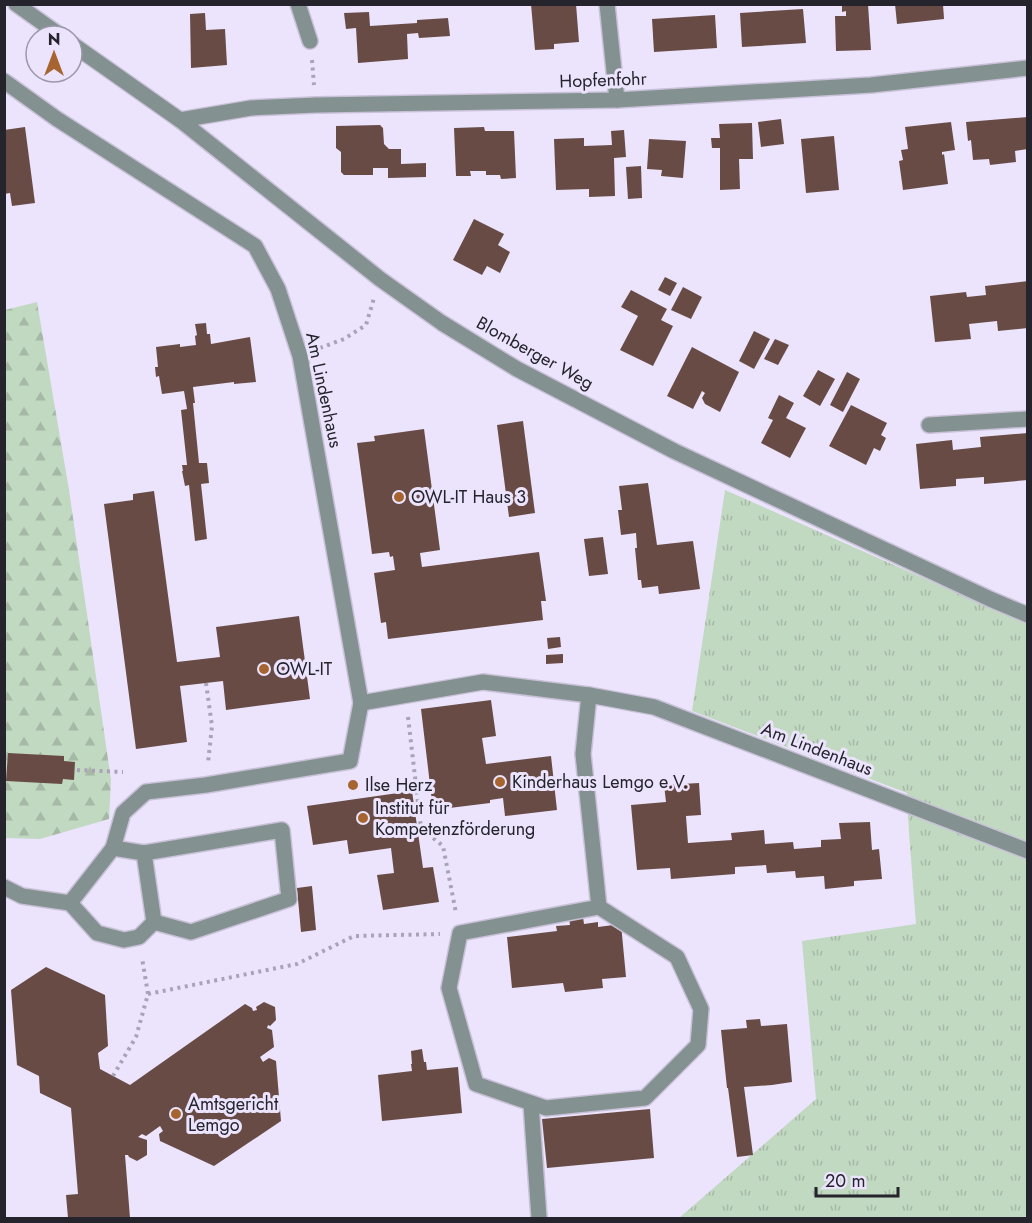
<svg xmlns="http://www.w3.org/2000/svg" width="1032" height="1223" viewBox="0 0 1032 1223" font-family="Jost,sans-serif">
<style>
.grass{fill:url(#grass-tufts)}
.forest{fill:url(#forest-firs)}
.building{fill:#694b46}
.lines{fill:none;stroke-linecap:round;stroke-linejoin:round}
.minor-casing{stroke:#c8c1d7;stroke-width:18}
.path{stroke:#a9a3b7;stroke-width:4;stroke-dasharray:3 4.5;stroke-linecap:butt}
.minor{stroke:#839190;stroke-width:15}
.poi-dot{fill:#a66530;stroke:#ece4fd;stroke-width:2}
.labels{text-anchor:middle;stroke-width:6;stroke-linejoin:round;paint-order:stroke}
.street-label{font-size:18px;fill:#25232c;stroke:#ece4fd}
.poi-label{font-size:18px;fill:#25232c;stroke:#ece4fd;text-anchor:start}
</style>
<defs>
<pattern id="grass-tufts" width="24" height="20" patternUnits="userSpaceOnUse" patternTransform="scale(1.5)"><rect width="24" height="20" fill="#c1d8c1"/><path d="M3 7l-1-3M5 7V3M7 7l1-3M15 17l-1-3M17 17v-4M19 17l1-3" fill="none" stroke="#a6b9a6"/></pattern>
<pattern id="forest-firs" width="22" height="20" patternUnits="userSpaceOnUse" patternTransform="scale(1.5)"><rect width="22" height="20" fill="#c1d8c1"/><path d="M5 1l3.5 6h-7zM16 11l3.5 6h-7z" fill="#a6b9a6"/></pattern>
</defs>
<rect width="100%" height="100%" fill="#ece4fd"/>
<path class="grass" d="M725,490l302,134v594h-348l137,-119 -14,-158 114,-17 -7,-91 -2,-40 -215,-82z"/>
<path class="forest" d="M37,302l32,188 42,290 -2,39 -69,20 -35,-1v-528z"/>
<g class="building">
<path d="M531,4h45l3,38 -25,2v5l-19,1z"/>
<path d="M842,4h26l3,46 -35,1 -1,-35h11v-5l-4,1z"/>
<path d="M895,4h48l1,15 -47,5z"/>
<path d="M803,9l3,34 -64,4 -2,-34z"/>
<path d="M369,12l1,14 47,-3v-3l31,-2 2,18 -31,2 -1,-5 -11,1 1,25 -50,4 -2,-35 -10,1 -2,-16z"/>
<path d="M205,13l1,17 19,-1 2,36 -36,3 -1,-54z"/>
<path d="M715,15l2,33 -63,4 -2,-33z"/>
<path d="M1028,117v32l-13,2 1,11 -26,3 -1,-6 -16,1 -2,-20 -3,1 -2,-19z"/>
<path d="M781,119l3,25 -23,3 -3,-25z"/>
<path d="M951,122l4,28 -13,2v3l2,-1 4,30 -45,6 -4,-29 4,-1 -2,-10 7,-1 -3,-22z"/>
<path d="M752,123l1,36h-14l1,30 -20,1v-42h-8l-1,-10h9l-1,-14z"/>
<path d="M380,125l3,3 1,16 5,5h12v15l25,-1v14l-38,1v-10h-15v7h-29l-3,-3v-20l-5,-4v-22z"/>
<path d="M25,127l10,76 -23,3 -2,-13 -6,1v-64z"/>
<path d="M484,127l1,4h29l2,47 -15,1 -1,-4h-14v-4h-16l1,5h-15l-2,-48z"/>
<path d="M624,130l2,27 -12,1 1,38 -26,1v-8l-33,1 -2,-51 30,-1v8l28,-1 -1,-14z"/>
<path d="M834,136l5,54 -33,3 -5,-54z"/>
<path d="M649,139l37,2 -3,37 -22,-2 1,-6 -15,-1z"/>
<path d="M641,166l1,32 -14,1 -2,-32z"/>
<path d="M474,219l30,15 -6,11 12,7 -10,21 -13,-7 -5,9 -29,-15z"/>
<path d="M665,277l12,6 -7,13 -12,-6z"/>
<path d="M1028,281v47l-30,3 -1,-10 -28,3 2,15 -36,3 -5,-46 36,-4 1,5 19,-2 -1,-9z"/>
<path d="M683,287l19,10 -11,22 -20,-9z"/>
<path d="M631,290l36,19 -6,11 12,6 -20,40 -33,-16 18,-34 -17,-9z"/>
<path d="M206,323l1,11h3l1,10 39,-7 6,45 -22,2v-2l-41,5 2,16h-2l6,60h8l2,20 -8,1 6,55 -12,2 -6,-56 -4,1 -3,-15h1l-1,-6h5l-6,-55 6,-1 -3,-18 -22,3 -3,-18 -3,1 -1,-10h3l-2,-20 24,-3v3l16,-2 -1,-9 2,-1 -2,-11z"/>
<path d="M754,331l16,8 -16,30 -15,-8z"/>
<path d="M775,339l14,6 -11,20 -14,-6z"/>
<path d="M692,347l47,25 -19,40 -15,-8 -3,-6 3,-5 -3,-2 -9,18 -26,-13z"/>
<path d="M818,370l17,9 -15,27 -17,-10z"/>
<path d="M847,372l13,7 -17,33 -13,-7z"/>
<path d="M779,395l15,8 -8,15 20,10 -16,30 -29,-15 12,-23 -5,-2z"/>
<path d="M851,405l36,18 -6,12 5,3 -6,13 -6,-3 -8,17 -37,-19z"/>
<path d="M523,421l12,92 -26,4 -12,-92z"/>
<path d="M424,429l16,121 -20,3 2,14 117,-15 7,49h-5l2,19 -155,19 -2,-17 -5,1 -7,-50 21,-3 -2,-14 -3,1 -1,-5 -17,2 -15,-111 18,-2 -1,-5z"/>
<path d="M1028,433v47l-44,4v-7l-28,2v7l-36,3 -4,-45 36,-4 1,10 28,-3 -1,-10z"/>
<path d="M648,483l9,62 36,-4 7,48 -41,5 -1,-8 -16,2 -1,-8h-3l-3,-32h2l-1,-15 -15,2 -3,-25h4l-3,-24z"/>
<path d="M154,491l23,171 43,-5 -4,-30 83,-11 11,83 -84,11 -3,-29 -43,5 7,56 -51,7 -32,-245 29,-4v-6z"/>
<path d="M603,537l5,37 -19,2 -5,-37z"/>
<path d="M560,637l1,10 -13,2 -1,-11z"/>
<path d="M563,654v9l-17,1v-9z"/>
<path d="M491,700l5,36 -14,2 4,26 65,-8 6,54 -52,6 -2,-18 -13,2v3l-57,7 -12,-101z"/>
<path d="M8,753l56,3v5l11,1 -1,18 -11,-1 -1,5 -56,-3z"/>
<path d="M699,783l2,32 -15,1 2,27 44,-3 -1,-7 33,-3 1,14 28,-2 1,7 27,-2v-7l20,-1 -2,-16 31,-1 2,28 7,-1 3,30 -28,2v5l-29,3 -1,-13 -28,2 -1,-7 -28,2 -1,-8 -31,2v7l-64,5 -1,-11 -33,2 -6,-65 35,-3 -2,-17z"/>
<path d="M412,791l11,77 10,-1 6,35 -56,8 -6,-35 17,-2 -3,-25 -42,6 -2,-14 -34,5 -6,-39z"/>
<path d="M312,886l4,44 -15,2 -4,-44z"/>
<path d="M583,917l1,7 14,-2v5l23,-3 5,53 -24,2 1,9 -38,4 -2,-9 -51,5 -5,-51 50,-6 -1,-5 14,-1 -1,-7z"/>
<path d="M46,967l59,28 3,51 -10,7 2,16 30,16 115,-81 7,4 1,3 4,-1 -1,-3 8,-5 11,5 1,13 -6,6 -2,-1 -1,3 5,2 2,17 -14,10 3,5 6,-4 7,3 5,60 -67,45 -54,-25 -1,-7 4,-3 -3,-5 -14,10 -4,-2 -4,3 9,3v15l-10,6 -8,-4 -1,-2h-3l5,63h-62l-2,-23 12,-1 -7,-86 -31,-15 -1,-17 -22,-11 -6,-75z"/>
<path d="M760,1019l1,7 26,-2 5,58 -20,3 -28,2 9,68 -16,2 -9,-69h-1l-6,-58 26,-2 -1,-8z"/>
<path d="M422,1049l2,13h2l1,8 31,-3 4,46 -80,8 -4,-46 34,-4 -1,-7h1l-1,-13z"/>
<path d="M650,1109l4,49 -107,10 -5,-49z"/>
</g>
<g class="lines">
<defs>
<g id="minor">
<path d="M16,4l45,32"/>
<path d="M298,4l12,37"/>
<path d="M607,4l10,96"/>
<path d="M72,44l108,76 200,159 62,44 75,46 157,82 316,148 38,16"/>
<path d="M4,81l53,38 198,127 23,43 22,67 61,347 -11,58 -144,24 -60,7 -23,21 -10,35 -43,55 -48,-7 -18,-9"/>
<path d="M180,120l71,-12 65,-3 301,-5 254,-15 157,-17"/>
<path d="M929,425l99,-6"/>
<path d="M589,695l-6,59 16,153 78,50 24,52 -3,36 -53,53 -99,10 -70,-24 -27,-96 11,-55 139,-26"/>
<path d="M361,703l122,-21 106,13 65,12 374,144"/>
<path d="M144,853l138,-23 7,69 -98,33 -37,-10"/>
<path d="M70,903l27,30 27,7 15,-3 15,-15 -10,-69 -31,-5"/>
<path d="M531,1104l8,114"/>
</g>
</defs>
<use href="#minor" class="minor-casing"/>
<g class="path">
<path d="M312,60l2,25"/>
<path d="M320,348l24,-9 22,-14 8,-27"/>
<path d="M206,683l6,43 -4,37"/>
<path d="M408,717l13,111 22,18 13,67"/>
<path d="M77,770l46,2"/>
<path d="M148,994l149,-30 57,-28 86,-2"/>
<path d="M113,1076l23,-39 12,-43 -6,-36"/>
</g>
<use href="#minor" class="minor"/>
</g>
<g class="poi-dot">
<circle cx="399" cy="497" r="6"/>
<circle cx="264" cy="669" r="6"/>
<circle cx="500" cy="782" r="6"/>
<circle cx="353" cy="785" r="6"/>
<circle cx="363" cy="818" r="6"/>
<circle cx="176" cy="1114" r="6"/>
</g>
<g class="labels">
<g class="street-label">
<text transform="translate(603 80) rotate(-2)" y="6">Hopfenfohr</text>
<text transform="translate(535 353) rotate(29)" y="6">Blomberger Weg</text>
<text transform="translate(324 390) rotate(78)" y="6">Am Lindenhaus</text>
<text transform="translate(817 749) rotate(21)" y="6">Am Lindenhaus</text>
</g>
<g class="poi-label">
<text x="411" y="503">OWL-IT Haus 3</text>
<text x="276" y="675">OWL-IT</text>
<text x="512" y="788">Kinderhaus Lemgo e.V.</text>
<text x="365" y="791">Ilse Herz</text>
<text x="375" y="814">Institut für<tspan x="375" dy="21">Kompetenzförderung</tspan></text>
<text x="188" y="1110">Amtsgericht<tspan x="188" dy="21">Lemgo</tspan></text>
</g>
</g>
<rect width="1032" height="1223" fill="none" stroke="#25232c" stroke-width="12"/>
<g transform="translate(54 54)"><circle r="28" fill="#ece4fd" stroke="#9c97a9" stroke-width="1.5"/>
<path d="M0-4.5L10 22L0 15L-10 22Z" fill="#a66530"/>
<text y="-9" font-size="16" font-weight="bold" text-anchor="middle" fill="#25232c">N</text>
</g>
<path d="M816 1187v9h82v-9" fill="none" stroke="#25232c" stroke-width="3"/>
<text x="825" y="1187" font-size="18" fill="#25232c" stroke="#ece4fd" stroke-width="4.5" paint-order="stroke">20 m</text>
</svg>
